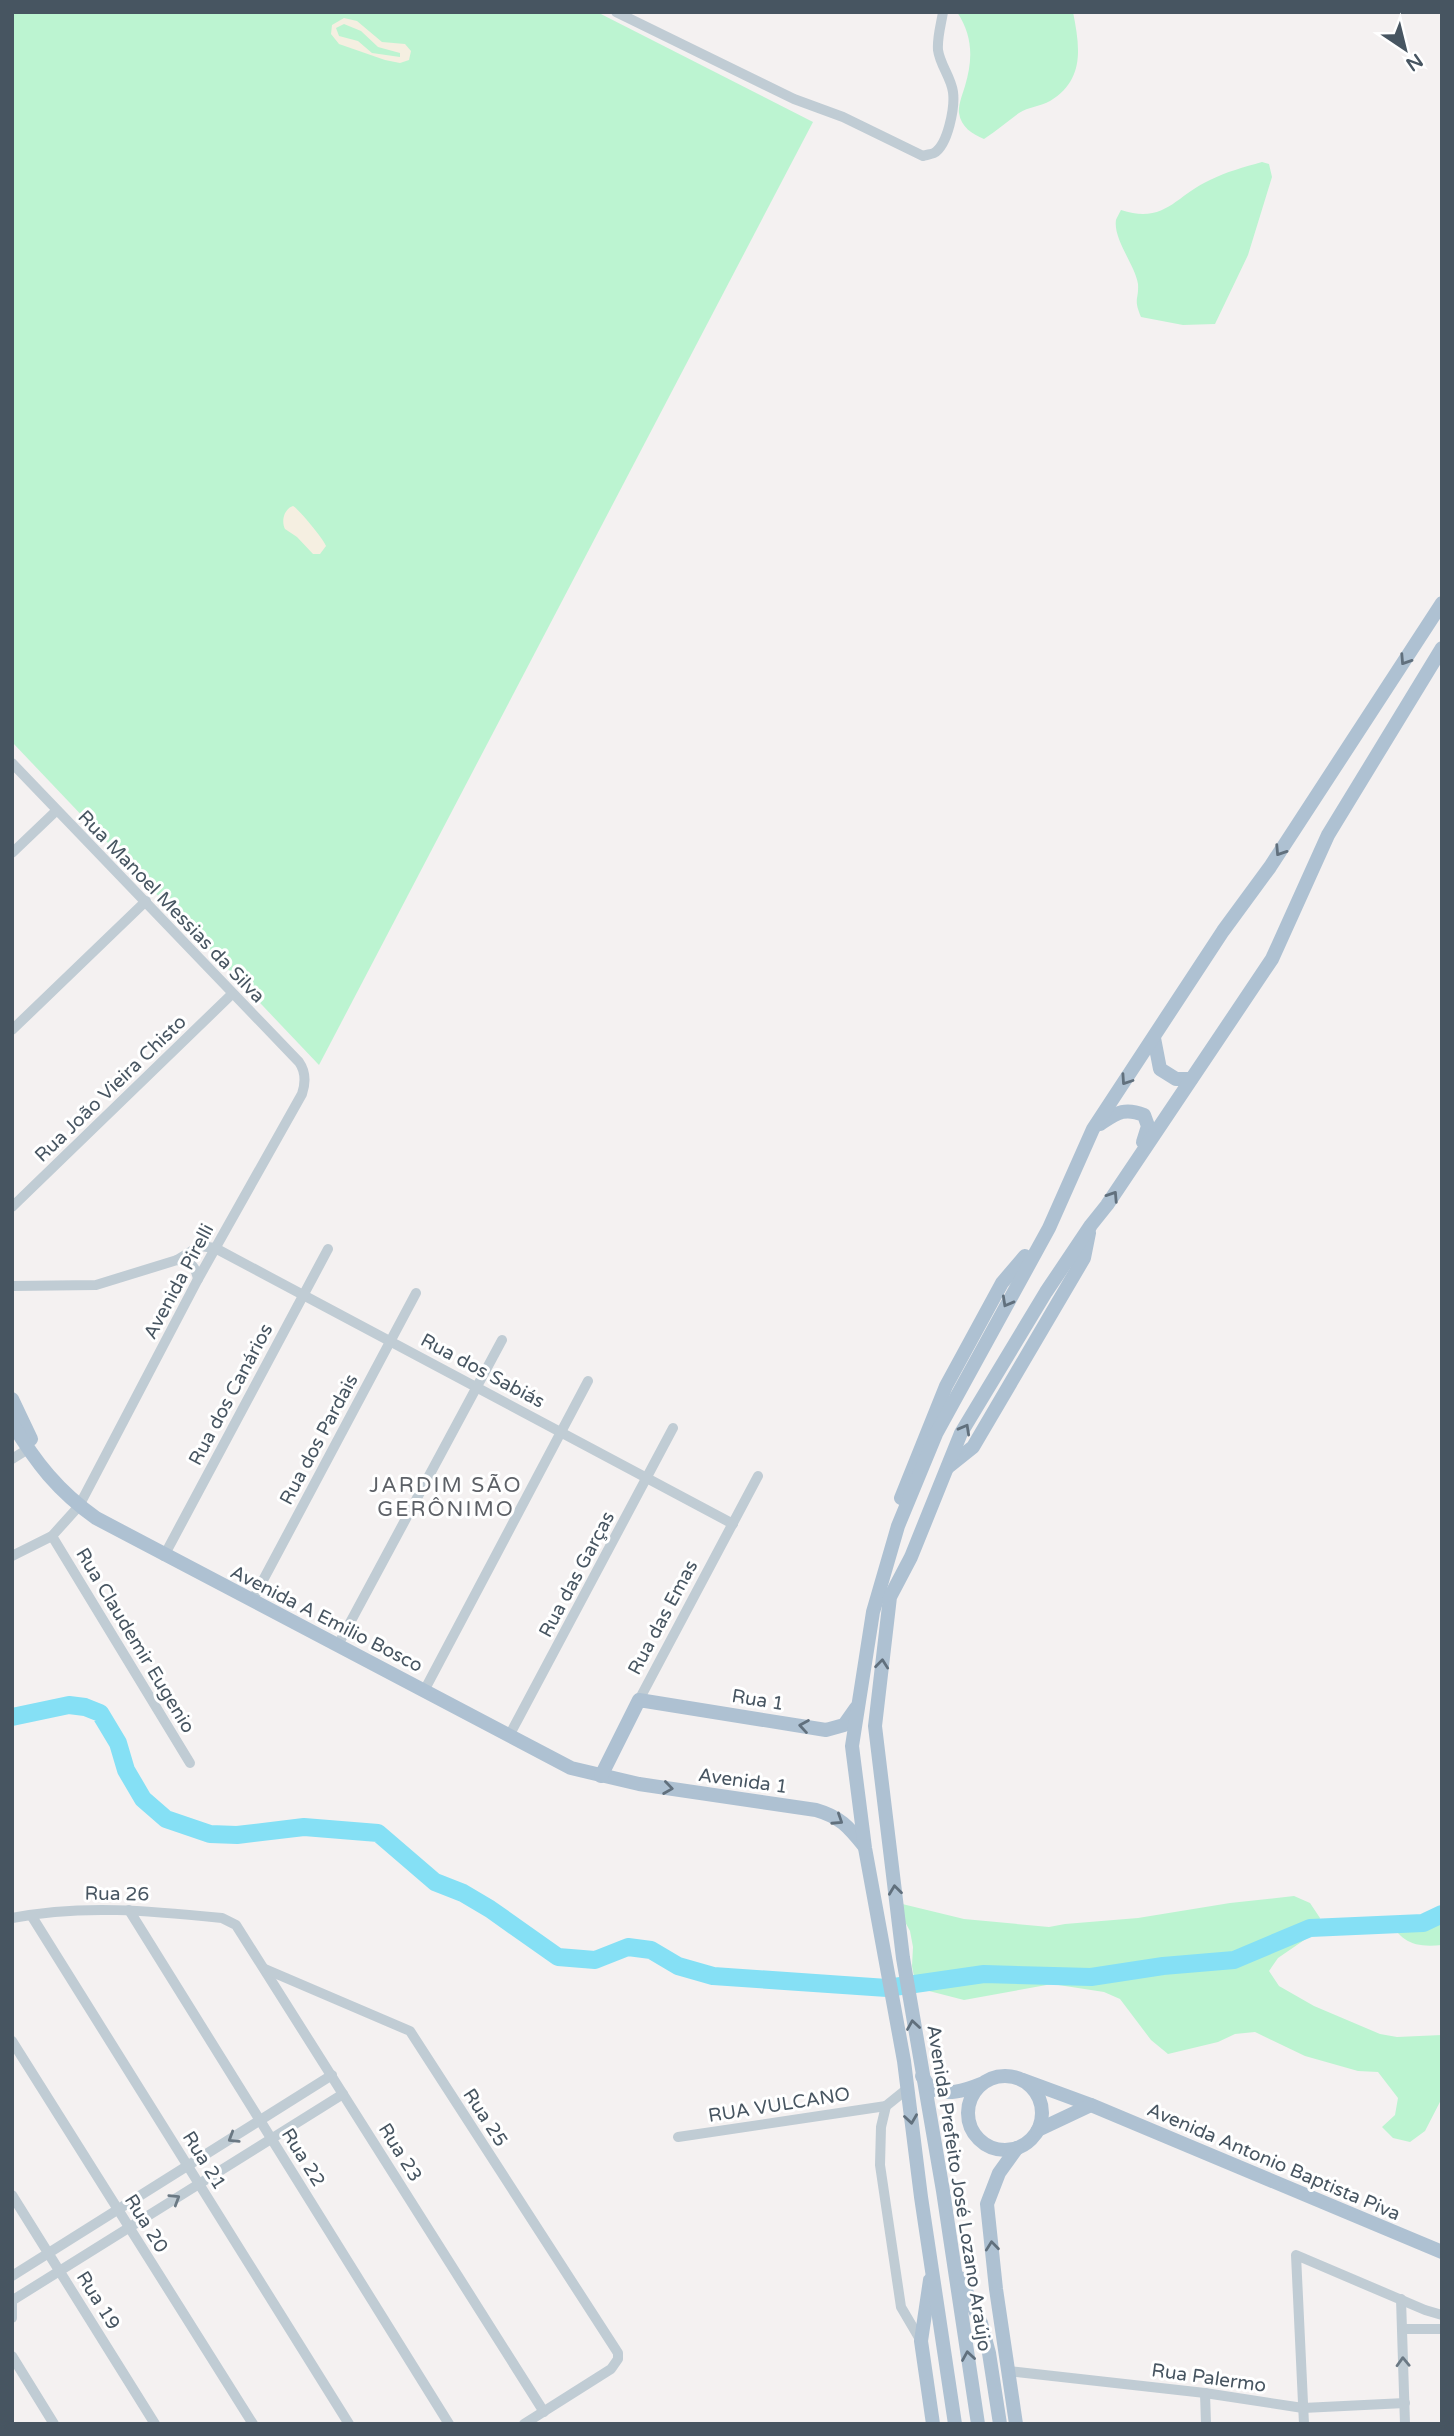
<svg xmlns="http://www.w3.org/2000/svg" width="1454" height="2436" viewBox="0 0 1454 2436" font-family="'Varela Round',sans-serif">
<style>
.green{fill:#bcf4d1}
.sand{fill:#f5efe1;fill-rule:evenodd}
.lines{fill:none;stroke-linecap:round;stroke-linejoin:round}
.river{stroke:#85e0f5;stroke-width:18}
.minor{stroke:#c0ccd4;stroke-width:10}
.major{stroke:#aec1d2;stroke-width:14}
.oneway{stroke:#61707d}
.oneway2{stroke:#6b7984}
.labels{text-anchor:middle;stroke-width:6;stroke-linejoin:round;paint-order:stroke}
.street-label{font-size:19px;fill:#475561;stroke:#fff}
.neighbourhood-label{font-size:21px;letter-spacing:2px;fill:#5d6167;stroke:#fff}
</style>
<rect width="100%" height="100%" fill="#f4f1f1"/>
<g class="green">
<path d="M12,12h585l216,110 -494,943 -307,-323z"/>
<path d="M957,12h116c7,35 12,68 -23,89 -9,5 -22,6 -31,12 -11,8 -23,18 -35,26 -12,-5 -23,-12 -25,-26 -1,-8 4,-20 6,-27 8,-27 8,-50 -8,-74z"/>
<path d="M1262,162l7,2 3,13 -24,78 -33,69 -32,1 -42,-8c-8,-19 -2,-17 -3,-33 -3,-19 -25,-45 -22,-64 1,-3 3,-6 5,-10 44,15 55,-15 89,-30 16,-8 34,-13 52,-18z"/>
<path d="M1294,1896l16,7 10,15 -7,16 -35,24 -9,13 10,15 35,20 66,28 17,3 45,-2v63l-17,33 -15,11 -17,-4 -11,-11 13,-12 3,-17 -20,-26 -20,-1 -53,-15 -50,-24 -20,2 -17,8 -50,12 -17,-14 -31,-41 -16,-7 -52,-8 -88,16 -35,-9 -14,-9 -3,-16 1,-19 -3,-16 -16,-29 70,17 85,8 16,-3 73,-6 92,-15z"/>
<path d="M1442,1914v31c-28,3 -43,-3 -54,-29l18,5z"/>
</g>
<g class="sand">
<path d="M344,18l13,3 25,21 23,2 6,7 -2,9 -9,3 -15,-3 -46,-16 -8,-10 1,-9zM344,24l17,7 17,16 22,6v4l-28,-4 -14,-12 -19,-5 -3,-8z"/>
<path d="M293,506c5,2 32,35 33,40l-6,8h-7l-16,-17 -12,-8c-4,-8 -1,-20 8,-23z"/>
</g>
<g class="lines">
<path class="river" d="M12,1717l57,-12 16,2 15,6 18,30 8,27 17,29 23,20 44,15 27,1 67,-8 74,6 57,49 28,11 27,16 68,48 37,3 33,-13 23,3 27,16 35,10 174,12 97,-14 107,3 72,-11 71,-6 76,-32 113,-5 19,-9"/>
<g class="minor">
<path d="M616,12l178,87 49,18 80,39c2,-1 9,-2 11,-3 14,-8 21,-46 19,-61 -2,-15 -13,-27 -15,-42 -1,-13 3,-25 5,-38"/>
<path d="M12,763l287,299c7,10 7,20 3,32l-104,185 -119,227 -27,30 -40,20"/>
<path d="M12,853l44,-42"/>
<path d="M12,1030l134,-129"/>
<path d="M12,1207l220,-213"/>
<path d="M177,1260c14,2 18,5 21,19"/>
<path d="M12,1286l84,-1 81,-25 23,-14 15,2 518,276"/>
<path d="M12,1459l16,-10"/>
<path d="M52,1536l138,227"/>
<path d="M164,1556l164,-307"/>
<path d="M252,1601l164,-308"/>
<path d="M338,1645l164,-305"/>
<path d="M424,1691l164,-310"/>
<path d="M639,1700l119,-224"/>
<path d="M509,1736l164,-308"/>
<path d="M129,1910l320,514"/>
<path d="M31,1915l318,509"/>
<path d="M12,1918c70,-14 140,-7 210,0l14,7 308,487"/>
<path d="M265,1969l145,62 208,322v6l-7,10 -87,55"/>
<path d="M12,2041l241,383"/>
<path d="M907,2089l-21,17 -5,21 -1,38 21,142 20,34"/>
<path d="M678,2137l208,-31"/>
<path d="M12,2195l143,229"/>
<path d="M12,2276l320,-201"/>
<path d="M12,2299v19"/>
<path d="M1401,2299l4,125"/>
<path d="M13,2300l330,-206"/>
<path d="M1402,2329h40"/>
<path d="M12,2356l42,68"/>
<path d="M1008,2371l197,22 98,15 102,-5"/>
<path d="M1205,2393l1,31"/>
<path d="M1304,2424l-8,-169 129,55 17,5"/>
</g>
<g class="major">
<path d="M1154,1038l6,31 16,10h15"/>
<path d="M1100,1124c17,-11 24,-17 44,-9l4,11 -5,16"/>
<path d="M12,1399l19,40"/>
<path d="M12,1423c24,40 46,68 84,95l475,250 68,16 177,26c24,7 32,16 48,36"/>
<path d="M948,1467l25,-20 111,-189 5,-25"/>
<path d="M901,1498l45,-112 56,-103 23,-27"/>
<path d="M601,1776l38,-76 187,30 18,-5 12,-17"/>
<path d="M922,2076l8,12c17,8 34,3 51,-4"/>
<circle cx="1005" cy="2113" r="37"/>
<path d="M1023,2080l68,25 351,147"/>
<path d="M1038,2130l53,-25"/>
<path d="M960,2278l21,45 8,30 11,71"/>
<path d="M930,2280l-9,61 12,83"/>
<path d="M955,2424l-34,-227 -17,-136 -39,-213 -13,-102 21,-134 25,-86 38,-92 113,-206 44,-99 130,-198 47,-64 172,-264"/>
<path d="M978,2424l-35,-233 -40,-233 -28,-232 15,-129 21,-40 50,-124 85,-141 45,-67 16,-20 165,-246 56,-124 114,-187"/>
<path d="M1016,2424l-20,-135 -9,-85 12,-31 18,-25"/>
</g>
</g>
<defs><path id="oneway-chevron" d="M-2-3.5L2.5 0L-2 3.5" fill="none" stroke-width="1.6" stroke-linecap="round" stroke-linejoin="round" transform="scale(1.75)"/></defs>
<g class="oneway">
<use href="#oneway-chevron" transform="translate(1405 660) rotate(123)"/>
<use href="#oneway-chevron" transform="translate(1280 851) rotate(123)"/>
<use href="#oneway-chevron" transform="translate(1126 1080) rotate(124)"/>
<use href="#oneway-chevron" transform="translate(1113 1196) rotate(-57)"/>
<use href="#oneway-chevron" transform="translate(1007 1302) rotate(119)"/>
<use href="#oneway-chevron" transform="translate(965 1429) rotate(-61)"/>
<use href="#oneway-chevron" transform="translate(882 1664) rotate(-84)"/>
<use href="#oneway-chevron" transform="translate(804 1726) rotate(-171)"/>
<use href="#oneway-chevron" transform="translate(668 1788) rotate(8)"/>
<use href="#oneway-chevron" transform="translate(838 1820) rotate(33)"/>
<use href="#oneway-chevron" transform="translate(895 1890) rotate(-97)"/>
<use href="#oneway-chevron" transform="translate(913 2025) rotate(-99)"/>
<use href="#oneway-chevron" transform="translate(911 2119) rotate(82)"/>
<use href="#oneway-chevron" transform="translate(992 2246) rotate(-96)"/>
<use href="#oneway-chevron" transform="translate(968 2356) rotate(-99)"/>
</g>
<g class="oneway2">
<use href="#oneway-chevron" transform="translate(233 2138) rotate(148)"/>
<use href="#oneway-chevron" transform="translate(175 2199) rotate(-32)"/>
<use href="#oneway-chevron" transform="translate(1403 2362) rotate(-92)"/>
</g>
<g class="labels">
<g class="street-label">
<text transform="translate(172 906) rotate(46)" y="7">Rua Manoel Messias da Silva</text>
<text transform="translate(110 1088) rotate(-44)" y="7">Rua João Vieira Chisto</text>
<text transform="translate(178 1281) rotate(-62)" y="7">Avenida Pirelli</text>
<text transform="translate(483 1370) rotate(28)" y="7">Rua dos Sabiás</text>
<text transform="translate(230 1394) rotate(-62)" y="7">Rua dos Canários</text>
<text transform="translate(318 1439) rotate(-62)" y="7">Rua dos Pardais</text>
<text transform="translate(576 1574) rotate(-62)" y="7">Rua das Garças</text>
<text transform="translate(662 1617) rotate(-62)" y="7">Rua das Emas</text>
<text transform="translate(327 1618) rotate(27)" y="7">Avenida A Emilio Bosco</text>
<text transform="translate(136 1640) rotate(59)" y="7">Rua Claudemir Eugenio</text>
<text transform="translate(758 1699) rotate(9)" y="7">Rua 1</text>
<text transform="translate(743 1780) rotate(8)" y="7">Avenida 1</text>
<text transform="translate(117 1893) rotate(1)" y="7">Rua 26</text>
<text transform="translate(779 2104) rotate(-9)" y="7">RUA VULCANO</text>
<text transform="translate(486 2117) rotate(57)" y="7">Rua 25</text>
<text transform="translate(401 2152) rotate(58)" y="7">Rua 23</text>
<text transform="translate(304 2157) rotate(58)" y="7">Rua 22</text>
<text transform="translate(205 2160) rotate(58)" y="7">Rua 21</text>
<text transform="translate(1274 2161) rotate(23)" y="7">Avenida Antonio Baptista Piva</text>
<text transform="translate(960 2188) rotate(81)" y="7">Avenida Prefeito José Lozano Araújo</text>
<text transform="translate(147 2223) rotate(58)" y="7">Rua 20</text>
<text transform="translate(99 2300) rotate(58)" y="7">Rua 19</text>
<text transform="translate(1209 2377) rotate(8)" y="7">Rua Palermo</text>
</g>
<g class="neighbourhood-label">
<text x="446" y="1492">JARDIM SÃO<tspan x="446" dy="24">GERÔNIMO</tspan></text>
</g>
</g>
<rect width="1454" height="2436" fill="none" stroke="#475561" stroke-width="28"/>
<g transform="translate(1405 49) rotate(145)" stroke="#ffffff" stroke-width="5" paint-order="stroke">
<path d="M0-5L12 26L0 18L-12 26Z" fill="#475561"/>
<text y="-10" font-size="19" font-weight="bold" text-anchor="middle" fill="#475561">N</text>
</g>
</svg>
